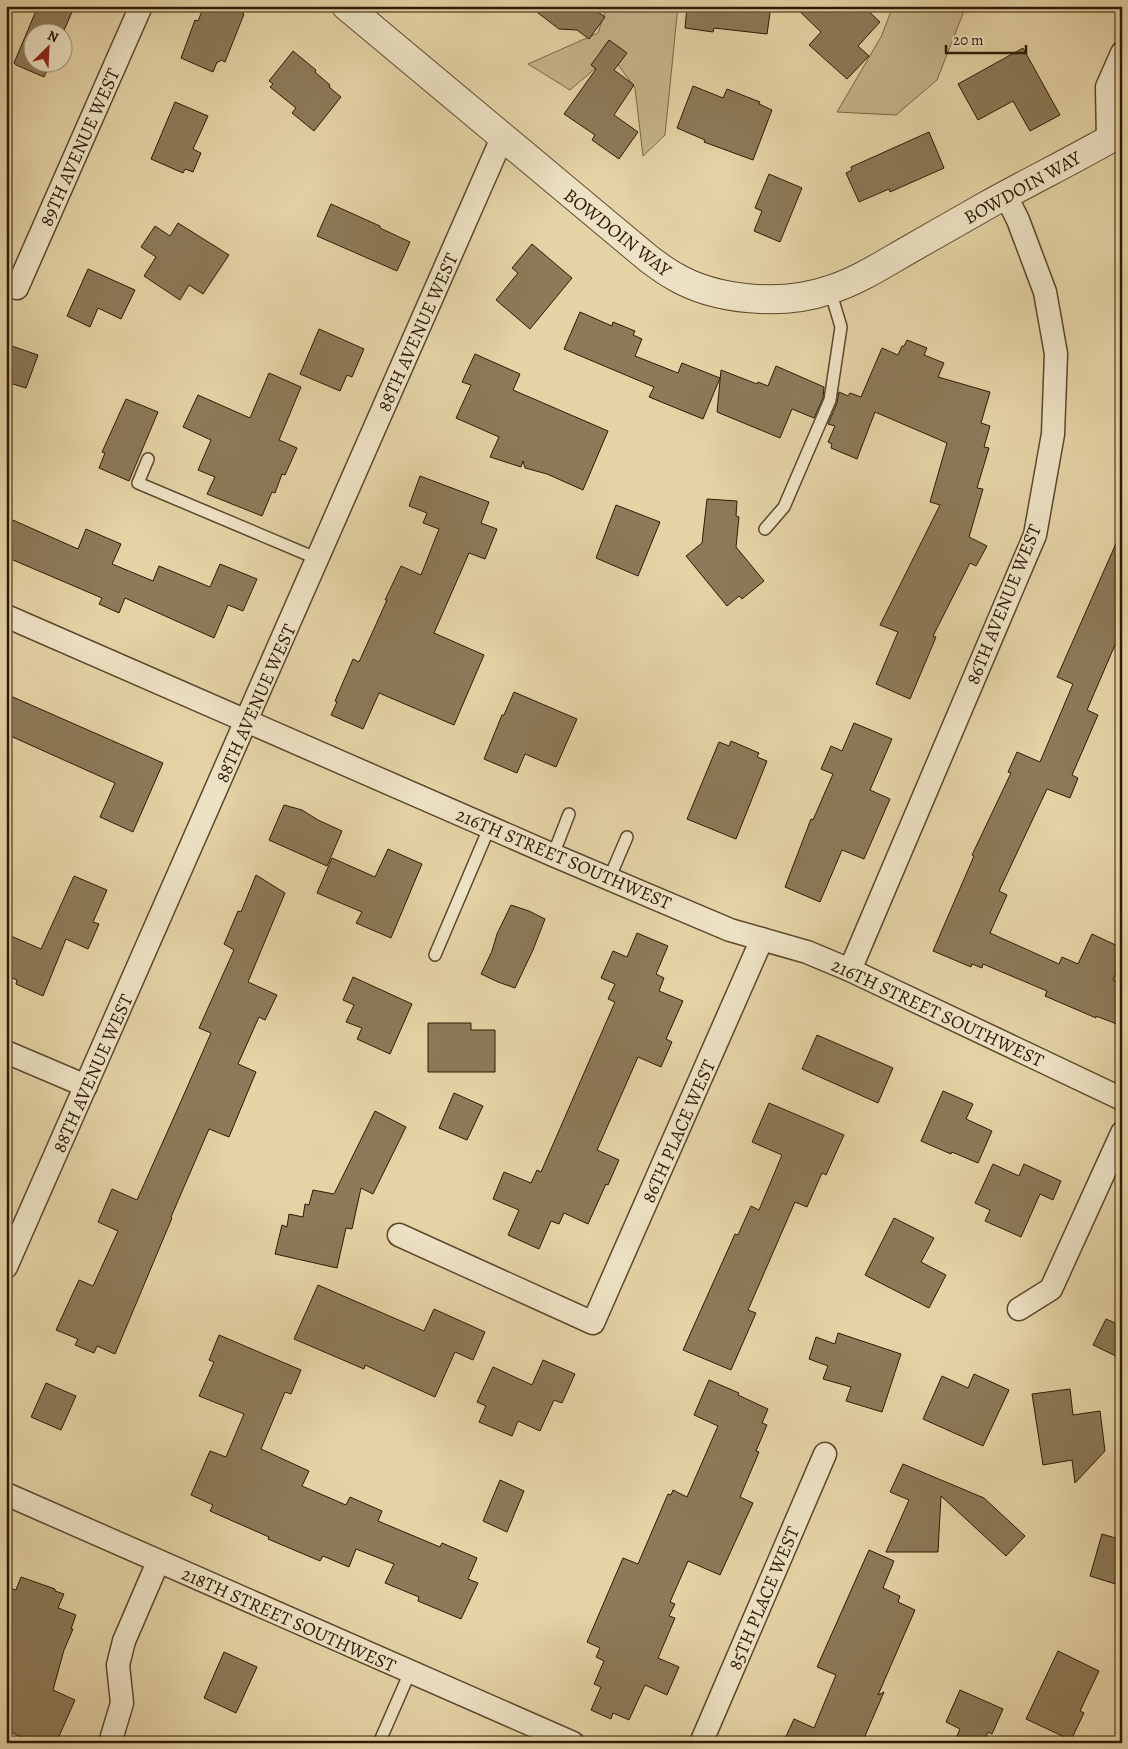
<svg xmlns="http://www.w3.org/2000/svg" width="1128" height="1749" viewBox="0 0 1128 1749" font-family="Alegreya,serif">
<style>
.green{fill:#c5b48a;stroke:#796748}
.building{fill:#8c7a58;stroke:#2d1a05}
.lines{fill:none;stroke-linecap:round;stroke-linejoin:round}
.service-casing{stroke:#5b482d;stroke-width:14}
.minor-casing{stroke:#5b482d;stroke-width:25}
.tertiary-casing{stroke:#5b482d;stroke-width:30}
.service{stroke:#ede2c4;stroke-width:11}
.minor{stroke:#ede2c4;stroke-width:22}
.tertiary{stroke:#ede2c4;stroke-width:28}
.labels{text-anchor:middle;stroke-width:4;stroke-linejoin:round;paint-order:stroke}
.street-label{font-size:19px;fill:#2d1a05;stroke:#ede2c4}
</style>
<rect width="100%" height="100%" fill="#e4d3a5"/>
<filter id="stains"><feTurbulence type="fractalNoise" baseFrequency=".004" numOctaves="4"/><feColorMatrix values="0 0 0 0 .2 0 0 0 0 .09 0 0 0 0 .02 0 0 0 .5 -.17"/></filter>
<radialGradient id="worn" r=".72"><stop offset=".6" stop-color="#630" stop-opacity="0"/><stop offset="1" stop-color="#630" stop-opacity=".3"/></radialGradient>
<g class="green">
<path d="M607,6h71l-13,129 -22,21 -8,-68 -24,-33 -41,35 -42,-26 70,-31z"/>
<path d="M893,6h73l-29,74 -41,35 -59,-3 44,-75z"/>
</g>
<g class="building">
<path d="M38,6h21l13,6 -10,23v-3h-30v30h19l-7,15 -28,-12 -2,-2z"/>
<path d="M204,6h41l-3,7 2,1 -19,48 -4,-2 -2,2h-2l-4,10 -32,-14 14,-38 3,1z"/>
<path d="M529,6h61l15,11 -16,22 -12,-9 -18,-1z"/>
<path d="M687,6h84l-4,28 -53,-6 -1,4 -28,-4z"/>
<path d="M794,6h69l17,16 -22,24 11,10 -22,23 -38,-34 12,-13z"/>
<path d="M609,40l18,13 -13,17 20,15 -20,30 24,17 -19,27 -27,-19 3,-5 -31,-21 32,-45 -5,-4z"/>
<path d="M1023,48l37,67 -30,16 -17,-30 -35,19 -20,-36z"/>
<path d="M293,51l23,19 -1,2 15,13 -1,2 12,10 -27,34 -22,-18 4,-5 -26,-21 3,-3 -4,-3z"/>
<path d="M693,86l30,12 4,-9 33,13 -1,2 13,6 -19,50 -49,-18 1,-2 -28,-12z"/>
<path d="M175,102l33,14 -15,33 8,4 -8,19 -8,-3 -2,4 -32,-14z"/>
<path d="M929,132l15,36 -54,24 -1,-3 -30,13 -13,-29 6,-3 -1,-3z"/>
<path d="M769,174l33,14 -22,54 -26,-11 8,-20 -7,-3z"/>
<path d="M331,204l49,22v2l30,14 -13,29 -80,-35z"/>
<path d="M178,223l51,32 -26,39 -14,-9 -9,15 -36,-24 12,-19 -15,-10 14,-21 15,10z"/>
<path d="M532,244l40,34 -42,51 -34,-29 22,-27 -6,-5z"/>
<path d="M88,269l47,21 -14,29 -23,-11 -8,19 -23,-11z"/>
<path d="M580,312l32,14 1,-4 22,9 -2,4 9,4 -7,17 43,17 4,-10 38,15 -17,41 -54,-22 5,-10 -90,-38z"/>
<path d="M319,329l45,20 -12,28 -5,-2 -7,16 -40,-17z"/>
<path d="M907,340l20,8 -3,7 20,8 -6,14 52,15 -9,31 9,3 -6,21 5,1 -12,40 6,1 -14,48 18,9 -11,20 -6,-3 -37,73 3,1 -26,62 -34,-15 22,-52 -18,-7 60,-120 -10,-3 17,-59 -72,-31 -18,47 -26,-11 1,-4 -4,-2 7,-16 -7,-2 9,-21 2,-11 9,4 2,-3 11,4 21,-49 16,7 4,-9h2z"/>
<path d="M6,344l32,11 -12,33 -20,-6z"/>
<path d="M475,354l45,20 -7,16 95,41 -25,59 -36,-16 -22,-6 -2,-7 -2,6 -31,-10 9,-20 -43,-19 15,-33 -9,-3z"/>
<path d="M776,366l48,21 -1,11 -9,20 -22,-9 -12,29 -63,-26 4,-42 36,14 1,-2 10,4z"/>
<path d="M269,373l32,14 -22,53 18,8 -12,27 -3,-1 -7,19 -3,-1 -10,24 -55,-22 8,-17 -17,-7 13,-30 -28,-13 15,-32 52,23z"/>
<path d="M126,399l32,13 -29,69 -30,-13 6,-15 -3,-1z"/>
<path d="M420,476l69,26 -8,21 16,6 -12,30 -16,-6 -35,80 50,22 -30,70 -75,-32 -16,36 -32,-14 6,-13 -2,-1 18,-42 6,3 28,-62h-2l16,-34 20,9 18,-46 -16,-6 4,-10 -18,-7z"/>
<path d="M707,499l30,2 -1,15 3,1 -3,30 28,34 -22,18 -3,-3 -12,10 -41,-50 16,-13z"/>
<path d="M616,505l44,17 -22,54 -42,-18z"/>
<path d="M6,517l72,32 8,-20 35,15 -9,20 41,17 6,-15 51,21 10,-23 37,15 -14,32 -15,-6 -14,33 -89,-40 -6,15 -20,-9 3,-6 -96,-41z"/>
<path d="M1122,530v118l-7,-3 -28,65 11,5 -26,60 6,3 -8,20 -23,-9 -48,102 8,4 -17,38 69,31 3,-7 16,7 14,-30 30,14v11l-9,21 9,4v42l-26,-10v2l-51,-22 2,-5 -64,-27 -1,4 -10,-4 -1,3 -38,-16 41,-95 -2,-1 39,-82 -3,-1 9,-20 23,10 33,-78 -16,-7z"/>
<path d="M514,692l63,27 -21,48 -31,-13 -8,19 -33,-14 18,-44h2z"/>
<path d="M6,694l157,69 -30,69 -33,-15 15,-34 -109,-49z"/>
<path d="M854,723l38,16 -22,51 20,9 -26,60 -22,-9 -22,52 -35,-15 26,-68 2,1 20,-46 -12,-5 10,-23 11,5z"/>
<path d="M731,741l28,12 -2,4 10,4 -31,78 -49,-20 32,-77 10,4z"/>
<path d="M284,805l18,5 16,10 24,11 -15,35 -58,-26z"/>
<path d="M388,849l34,15 -31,74 -35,-15 6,-11 -45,-19 15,-35 43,19z"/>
<path d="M256,875l29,18 -37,89 29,13 -12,25 -6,-3 -21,47 18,8 -27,65 -20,-8 -38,88 1,1 -57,136 -18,-8 -3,7 -19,-8 3,-6 -22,-9 23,-50 14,6 25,-55 -20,-9 14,-33 25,11 45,-101 29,-66 -12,-5 35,-78 -10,-6 14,-33 3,1z"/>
<path d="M74,876l33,14 -14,32 6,2 -11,25 -22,-10 -23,57 -27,-12 1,-4 -11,-5v-41l35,15z"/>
<path d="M511,905l18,6 16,8 -12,31 -18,38 -17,-6 -17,-8 11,-23 5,-17z"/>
<path d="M637,933l31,13 -12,28 8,4 -5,13 24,10 -17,38 6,3 -11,25 -23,-10 -41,93 22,10 -11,25 -2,-1 -18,40 -24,-11 -5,11 -8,-3 -12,28 -31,-14 11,-25 -26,-11 11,-27 27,11 6,-13 4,2 74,-170 -7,-3 7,-15 -14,-6 12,-27 14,6z"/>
<path d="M353,977l59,27 -22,50 -33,-15 5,-11 -16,-6 8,-17 -11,-5z"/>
<path d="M428,1023h43v7h24v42h-67z"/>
<path d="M817,1035l76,33 -15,35 -76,-34z"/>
<path d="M943,1091l30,13 -7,15 26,12 -14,32 -26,-11 -1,2 -30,-13z"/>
<path d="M454,1093l29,13 -16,34 -28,-12z"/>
<path d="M769,1103l75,32 -18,40 -4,-2 -15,34 -12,-5 -47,108 8,3 -25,57 -48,-20 52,-116 3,1 13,-29 8,4 23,-55 -30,-13z"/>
<path d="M375,1111l31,16 -33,67 -12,-6 -9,41 -6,-1 -9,40 -62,-14 7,-29 5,2 2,-13 14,3 2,-13 4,1 4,-15 21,4z"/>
<path d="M993,1164l26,12 5,-12 37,17 -8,19 -13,-6 -19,43 -36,-16 5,-11 -15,-7z"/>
<path d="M894,1218l40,20 -13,24 25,13 -17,33 -64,-33z"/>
<path d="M318,1285l106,46 10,-22 51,23 -12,28 -18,-8 -20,45 -70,-32 -1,4 -70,-30z"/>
<path d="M1106,1319l16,7v33l-29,-14z"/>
<path d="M838,1333l63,21 -19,58 -36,-11 5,-14 -28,-8 5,-13 -19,-7 7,-22 19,7z"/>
<path d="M219,1335l82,35 -10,24 -6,-2 -24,57 48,22 -7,15 44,19 4,-8 32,14 -4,10 62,26 2,-4 35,15 -9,21 10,4 -17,36 -43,-18 1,-4 -34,-14 9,-19 -38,-15 -7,18 -26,-11 -3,5 -52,-22 1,-2 -59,-26 3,-6 -22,-10 19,-44 16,6 18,-43 -45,-18 15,-34 -5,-2z"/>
<path d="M543,1360l32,14 -13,29 -8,-3 -14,31 -22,-10 -6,15 -33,-14 7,-16 -9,-4 16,-35 39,18z"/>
<path d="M974,1374l35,16 -26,56 -60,-27 19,-43 26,12z"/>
<path d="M709,1380l30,13 -1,2 30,14 -6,14 5,2 -11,26 3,1 -19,45 13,6 -33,72 -32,-14 -18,41 5,2 -6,12 6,2 -17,40 21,9 -12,28 -22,-10 -16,35 -16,-7 -2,6 -20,-9 10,-23 -7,-3 10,-23 -8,-4 4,-9 -13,-6 36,-84 15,6 30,-70 3,1 2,-5 14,7 31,-71 -24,-11z"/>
<path d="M46,1383l30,13 -15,34 -30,-13z"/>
<path d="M1070,1389l3,26 27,-4 5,40 -30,32 -3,-23 -29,5 -11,-71z"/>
<path d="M903,1464l81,34 41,38 -19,20 -65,-60 -3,56h-52l23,-52 -19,-8z"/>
<path d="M500,1480l24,11 -17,41 -24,-11z"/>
<path d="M1102,1534l20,6v46l-32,-10z"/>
<path d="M869,1550l25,11 -11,27 17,8 -2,6 17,8 -37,85 6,-3 -22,51h-79l11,-24 20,9 22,-53 -19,-8z"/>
<path d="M21,1577l34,12v2l9,3 -6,14 18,7 -5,14h2l-9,21 -11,40 22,10 -19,43h-21l-29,-13v-143l10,3z"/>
<path d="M1058,1651l41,20 -19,40 4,2 -13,27 -45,-21z"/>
<path d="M224,1652l33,15 -21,46 -32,-15z"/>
<path d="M960,1690l43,19 -11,25 -4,-2 -5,11h-29l6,-14 -14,-7z"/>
</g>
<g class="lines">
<defs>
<g id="service">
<path d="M148,459l-10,24 180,76"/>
<path d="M765,529l19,-22 46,-107 11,-73 -11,-37"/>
<path d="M553,855l16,-41"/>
<path d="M609,879l18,-42"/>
<path d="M435,955l55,-129"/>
<path d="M379,1743l31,-71"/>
</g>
<g id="minor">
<path d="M1108,140l-1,-53 15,-34"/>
<path d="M17,288l124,-282"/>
<path d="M6,616l547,239 177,75 77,22 43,18 272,129"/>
<path d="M850,970l185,-435 18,-101 3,-80 -11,-62 -27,-72 -13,-26"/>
<path d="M6,1052l80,34"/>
<path d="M399,1235l194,88 169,-384"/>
<path d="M6,1267l496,-1129"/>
<path d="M1019,1309l32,-20 71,-156"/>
<path d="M6,1494l567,249"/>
<path d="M110,1743l12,-40 -4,-38 6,-24 34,-79"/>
<path d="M701,1743l124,-289"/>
</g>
<path id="tertiary" d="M346,6l303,253c8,6 16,12 25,17 42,25 109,30 155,14 26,-8 50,-23 74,-37 26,-15 53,-30 79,-45 46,-26 94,-49 140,-76"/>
</defs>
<use href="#service" class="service-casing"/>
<use href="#minor" class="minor-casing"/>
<use href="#tertiary" class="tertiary-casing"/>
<use href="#service" class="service"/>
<use href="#minor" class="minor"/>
<use href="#tertiary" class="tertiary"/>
</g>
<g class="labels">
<g class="street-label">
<text transform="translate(79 147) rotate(-66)" y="7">89TH AVENUE WEST</text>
<text transform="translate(1022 187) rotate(-29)" y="7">BOWDOIN WAY</text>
<text transform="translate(618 232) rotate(38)" y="7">BOWDOIN WAY</text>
<text transform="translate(417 332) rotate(-66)" y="7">88TH AVENUE WEST</text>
<text transform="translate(1003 604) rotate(-68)" y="7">86TH AVENUE WEST</text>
<text transform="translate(255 703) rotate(-66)" y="7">88TH AVENUE WEST</text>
<text transform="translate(564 858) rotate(23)" y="7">216TH STREET SOUTHWEST</text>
<text transform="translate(938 1012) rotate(25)" y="7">216TH STREET SOUTHWEST</text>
<text transform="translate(92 1073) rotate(-66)" y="7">88TH AVENUE WEST</text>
<text transform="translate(678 1131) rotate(-66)" y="7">86TH PLACE WEST</text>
<text transform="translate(763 1598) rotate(-67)" y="7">85TH PLACE WEST</text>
<text transform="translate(289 1619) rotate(24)" y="7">218TH STREET SOUTHWEST</text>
</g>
</g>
<rect width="1128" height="1749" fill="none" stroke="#e4d3a5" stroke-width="25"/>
<rect x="8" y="8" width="1113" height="1734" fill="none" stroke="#2d1a05" stroke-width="2.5"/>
<rect x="12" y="12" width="1103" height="1724" fill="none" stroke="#2d1a05"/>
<g transform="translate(48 48) rotate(24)"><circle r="24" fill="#ede2c4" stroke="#a09278"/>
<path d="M0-4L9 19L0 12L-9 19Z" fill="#8f2418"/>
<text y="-8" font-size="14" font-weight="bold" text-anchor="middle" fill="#2d1a05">N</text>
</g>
<path d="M946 45v8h80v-8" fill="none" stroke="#2d1a05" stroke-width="2.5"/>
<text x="953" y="45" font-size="15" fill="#2d1a05" stroke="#ede2c4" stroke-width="4" paint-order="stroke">20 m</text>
<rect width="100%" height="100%" filter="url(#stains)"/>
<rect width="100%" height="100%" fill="url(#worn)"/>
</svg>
